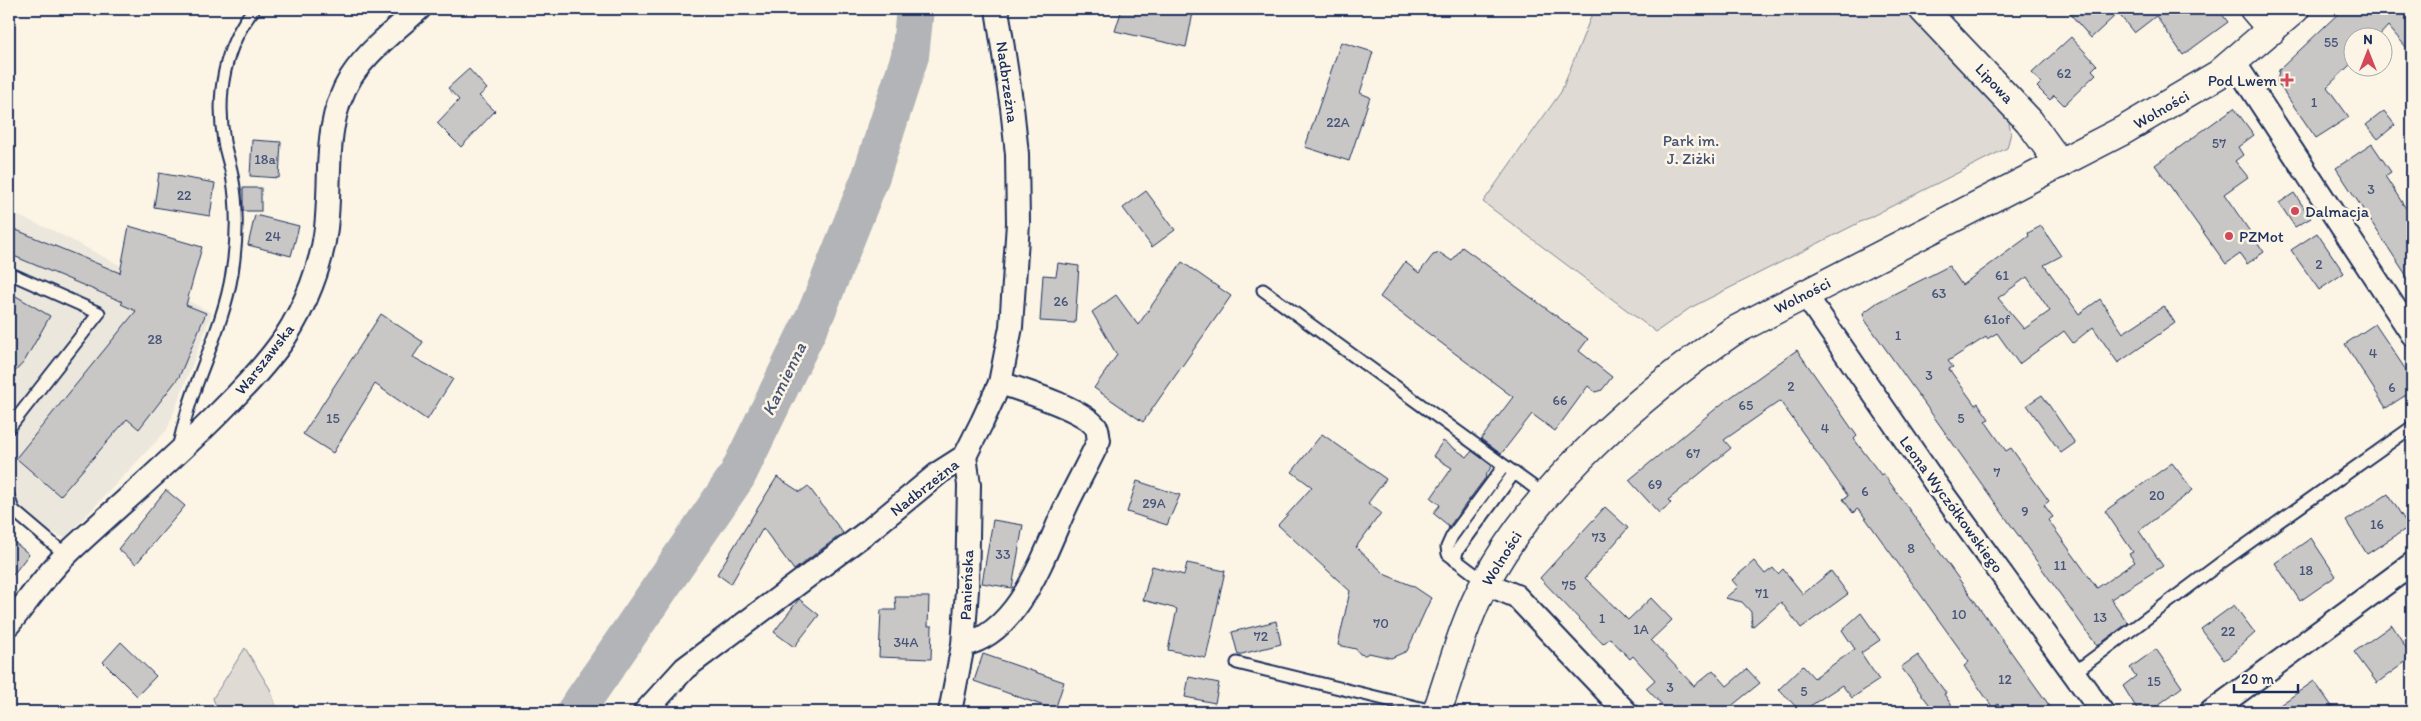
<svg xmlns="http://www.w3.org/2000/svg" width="2421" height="721" viewBox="0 0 2421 721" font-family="Itim,sans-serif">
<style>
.built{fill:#ece7dc}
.green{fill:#dfdbd4;stroke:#7d8599}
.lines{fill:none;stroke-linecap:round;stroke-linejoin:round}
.river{stroke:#b2b4b8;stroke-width:38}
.building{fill:#c8c7c6;stroke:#1b2f5e;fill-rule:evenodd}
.service-casing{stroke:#1b2f5e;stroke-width:15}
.minor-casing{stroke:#1b2f5e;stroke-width:26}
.tertiary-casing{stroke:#1b2f5e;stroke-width:31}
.service{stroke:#fcf5e5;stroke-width:11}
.minor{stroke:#fcf5e5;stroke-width:22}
.tertiary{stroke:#fcf5e5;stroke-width:28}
.poi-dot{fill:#d1495b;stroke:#fcf5e5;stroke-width:2}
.labels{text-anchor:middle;stroke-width:5;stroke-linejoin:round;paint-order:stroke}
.number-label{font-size:14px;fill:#465578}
.poi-label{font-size:16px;fill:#1b2f5e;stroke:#fcf5e5;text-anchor:start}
.street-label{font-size:16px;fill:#1b2f5e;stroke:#fcf5e5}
.park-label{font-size:16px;fill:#425176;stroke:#fcf5e5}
.water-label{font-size:18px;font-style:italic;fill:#485779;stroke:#fcf5e5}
</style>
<rect width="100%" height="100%" fill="#fcf5e5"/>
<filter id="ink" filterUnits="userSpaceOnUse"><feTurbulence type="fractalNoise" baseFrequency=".02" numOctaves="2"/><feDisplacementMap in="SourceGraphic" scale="10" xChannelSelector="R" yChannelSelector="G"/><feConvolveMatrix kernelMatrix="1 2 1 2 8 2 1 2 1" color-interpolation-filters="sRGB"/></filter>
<g filter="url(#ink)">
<path class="built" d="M9,212l43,18 160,83 -45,117 -102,108 -56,-24z"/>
<g class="green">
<path d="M1594,9h314l100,103 5,8 -4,3 2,10 -4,15 -317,160 -34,24 -173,-130 78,-110z"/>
<path d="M245,648l25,41 8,23h-60l-5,-14z"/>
</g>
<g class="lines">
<path class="river" d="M575,712l162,-236 80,-165 54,-135 39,-120 5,-47"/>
</g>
<g class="building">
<path d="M1122,9h50l21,4 -7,34 -71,-16z"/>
<path d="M2066,9h152l10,13 -45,33 -27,-39 -22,17 -16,-20 -27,25z"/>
<path d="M2343,9h69v45l-24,-28 -11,12h-23v23l-27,26 22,30 -33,21 -39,-56 2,-12z"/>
<path d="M2071,37l26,28 -5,5 4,4 -32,31 -10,-10 -4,5 -13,-13 4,-4 -9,-10z"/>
<path d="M1341,42l32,10 -13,41 10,4 -21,64 -44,-14z"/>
<path d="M469,69l18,20 -8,7 16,15 -34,36 -24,-24 22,-23 -11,-12z"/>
<path d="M2234,108l20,27 -16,12 5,8 -8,6 13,16 -24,17 40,58 -17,12 -7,-10 -14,10 -71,-99z"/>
<path d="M2384,111l11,14 -17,14 -12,-14z"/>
<path d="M252,140l29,2 -2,36 -29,-2z"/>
<path d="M2372,144l19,28 -6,4 27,42v66l-76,-116z"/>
<path d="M159,173l56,10 -5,33 -56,-9z"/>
<rect x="243" y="188" width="18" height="23"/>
<path d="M1146,191l29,39 -23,17 -29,-39z"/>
<path d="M2294,193l17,25 -16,9 -16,-24z"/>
<path d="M255,215l44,11 -8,30 -43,-11z"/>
<path d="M129,226l73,21 -16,58 20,8 -27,64 -40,52 -12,-10 -67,77 -44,-38 120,-147 -15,-7 2,-2 -114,-48v-27l111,46z"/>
<path d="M2041,226l20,30 -17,9 35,49 21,-15 23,34 41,-27 11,17 -57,40 -25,-36 -20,16 -9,-12 -45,33 -22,-31 -10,6 -1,-2 -38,24 5,6 -4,2 26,36 3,-2 11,16 -4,2 21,30 5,-3 38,53 -5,4 9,12 -5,3 49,68 38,-26 -6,-8 4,-2 -28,-41 67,-48 21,27 -54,41 24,35 -52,33 17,24 -31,23 -232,-326 -2,-7 15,-11 71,-36 13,19 67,-49 -1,-3zM2027,277l23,34 -26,18 -26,-31z"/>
<path d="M2317,233l27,40 -25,17 -28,-40z"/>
<path d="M1462,247l126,92 -9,12 33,26 -10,13 -7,2 -7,-6 -33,45 -23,-17 -31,40 -20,-15 32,-42 -133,-100 25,-35 14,11 14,-18 7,-2 12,8z"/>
<path d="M1182,262l49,34 -88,126 -49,-34 23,-33 -25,-43 24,-17 22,30z"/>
<path d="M1058,263l21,3 -4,57 -35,-2 3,-46 13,1z"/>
<path d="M9,292l41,24 -26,46 -15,16z"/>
<path d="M381,314l42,28 -10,15 40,22 -26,41 -52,-36 -42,69 -30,-19z"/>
<path d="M2375,324l37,55v12l-26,17 -41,-64z"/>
<path d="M1797,350l60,86 -3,3 27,36 2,-2 171,239h-50l-6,-8 -5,4 -29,-42 5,-4 -108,-150 -4,-3 -4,4 -10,-14 5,-3 -68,-95 -56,39 7,8 -63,52 3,3 -12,10 -30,-33 95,-78z"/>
<path d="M2042,395l33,48 -14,10 -34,-48z"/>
<path d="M1322,434l64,45 -18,24 13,10 -25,34 30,28 27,11 18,12 -24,53 -16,7 -22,-5 -4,2 -5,-1 -4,-5 -18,-4 12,-54 -72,-66 34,-38 -20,-15z"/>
<path d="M1443,441l24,16 5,-6 20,15 -7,10 1,1 -38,51 1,-2 -16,-13 7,-8 -9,-7 21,-30 -19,-12z"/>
<path d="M777,477l23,15 8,-6 35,47 -49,37 -31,-42 -32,56 -14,-10z"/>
<path d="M1137,481l43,14 -13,30 -40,-13z"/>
<path d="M166,490l19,16 -49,58 -18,-15z"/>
<path d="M2388,494l21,33 -42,27 -21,-33z"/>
<path d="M1605,507l23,21 -43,50 43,42 23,-22 21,22 -21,20 43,46 19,-16 14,16 20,-17 13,14 -36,29h-55l-23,-24 9,-8 -22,-24 -3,3 -20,-21 -7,6 -63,-66z"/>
<path d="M993,520l30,5 -11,63 -30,-5z"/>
<path d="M9,538l20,16 -20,26z"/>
<path d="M2311,538l25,38 -36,25 -25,-38z"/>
<path d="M1754,561l11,13 8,-6 5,6 5,-5 20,25 28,-23 17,23 -47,34 -20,-26 -29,25 -1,-15 -9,-10 -17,-4 13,-11 -6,-7z"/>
<path d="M1187,563l38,8 -19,87 -38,-8 9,-41 -34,-9 9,-34 32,9z"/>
<path d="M895,597h34l-1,29h4l-1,33 -52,-2 2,-47h15z"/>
<path d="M799,599l20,16 -25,32 -20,-15z"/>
<path d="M2234,605l21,28 -18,16 -1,3 -12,8 -23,-31z"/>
<path d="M1861,613l19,27 -19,13 18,27 -27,18 -10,-13 -41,27 -22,-23 24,-23 11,12 41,-29 -13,-19z"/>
<path d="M1276,621l5,23 -43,11 -6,-23z"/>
<path d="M2392,625l20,32 -35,26 -23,-31z"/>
<path d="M121,642l35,34 -19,20 -34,-34z"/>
<path d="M2156,649l26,38 -33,25h-10l-16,-26 13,-10 -6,-8z"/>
<path d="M983,654l81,28 -9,28 -81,-29z"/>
<path d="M1918,655l28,38 -2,1 12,18h-21l-34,-45z"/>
<path d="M1189,677l30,6 -4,20 -30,-6z"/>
<path d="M2314,681l22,31h-66z"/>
</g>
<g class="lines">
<defs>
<g id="service">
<path d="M9,273l90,40 -90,115"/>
<path d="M1263,290l283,206"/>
<path d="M178,448c4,-15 7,-30 12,-45 14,-43 35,-85 42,-130 5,-31 6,-66 0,-98 -2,-11 -6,-22 -8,-33 -8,-47 0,-96 30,-133"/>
<path d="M9,498l4,12 53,45"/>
<path d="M1455,560l2,-9 57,-78"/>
<path d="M1485,582l-37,-28 -1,-7 5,-11 52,-70"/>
<path d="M1237,663l200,49"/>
<path d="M2075,672l147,-110 190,-135"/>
</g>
<g id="minor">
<path d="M2234,62l178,272"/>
<path d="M1805,294l130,189 167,229"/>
<path d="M1485,583l31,13 110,116"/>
<path d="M9,624c19,-23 37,-50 59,-71 51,-48 104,-92 153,-142 22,-22 45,-46 63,-72 21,-32 38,-74 42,-111 6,-52 -4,-104 25,-151 17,-26 45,-48 68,-68"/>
<path d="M963,645c55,-12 80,-87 100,-132 11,-25 25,-48 36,-73 -1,-3 -1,-9 -2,-11 -10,-19 -76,-39 -97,-46"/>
<path d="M645,712l40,-44 186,-139 69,-57 25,-16 17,-34 18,-39 11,-56 7,-104 -1,-69 -5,-47 -15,-98"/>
<path d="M950,712l13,-67 4,-55 2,-105 -4,-29"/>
<path d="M2211,712l201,-148"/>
</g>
<g id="tertiary">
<path d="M1923,9l106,112 31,43"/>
<path d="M2254,9l18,21"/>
<path d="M1437,712c15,-43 27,-91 49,-131 52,-97 156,-187 246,-249l392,-202 95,-56 76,-65"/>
</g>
</defs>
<use href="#service" class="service-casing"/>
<use href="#minor" class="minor-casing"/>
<use href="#tertiary" class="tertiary-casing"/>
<use href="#service" class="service"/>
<use href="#minor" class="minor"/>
<use href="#tertiary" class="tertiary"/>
</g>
</g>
<g class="poi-dot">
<path d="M2284.5 72.5h5v5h5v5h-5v5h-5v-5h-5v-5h5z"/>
<circle cx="2295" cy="211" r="5"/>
<circle cx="2229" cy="236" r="5"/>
</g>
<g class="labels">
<g class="number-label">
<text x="2331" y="47">55</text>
<text x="2064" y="78">62</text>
<text x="2314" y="107">1</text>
<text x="1338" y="127">22A</text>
<text x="2219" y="148">57</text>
<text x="265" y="164">18a</text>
<text x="2371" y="194">3</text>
<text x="184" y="200">22</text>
<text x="273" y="241">24</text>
<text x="2319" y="269">2</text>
<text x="2002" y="280">61</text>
<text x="1939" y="298">63</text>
<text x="1061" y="306">26</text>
<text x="1997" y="324">61of</text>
<text x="1898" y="340">1</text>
<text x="155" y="344">28</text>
<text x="2373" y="358">4</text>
<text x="1929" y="380">3</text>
<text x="1791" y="391">2</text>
<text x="2392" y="392">6</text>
<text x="1560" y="405">66</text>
<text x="1746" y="410">65</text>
<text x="333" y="423">15</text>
<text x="1961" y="423">5</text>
<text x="1825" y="433">4</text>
<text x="1693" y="458">67</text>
<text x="1997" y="477">7</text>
<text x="1655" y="489">69</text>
<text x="1865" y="496">6</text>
<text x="2157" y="500">20</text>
<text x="1154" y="508">29A</text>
<text x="2025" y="516">9</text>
<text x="2377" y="529">16</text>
<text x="1599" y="542">73</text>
<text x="1911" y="553">8</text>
<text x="1003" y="559">33</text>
<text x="2060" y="570">11</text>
<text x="2306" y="575">18</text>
<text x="1569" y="590">75</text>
<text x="1762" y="598">71</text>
<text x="1959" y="619">10</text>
<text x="2100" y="622">13</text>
<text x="1602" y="623">1</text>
<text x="1381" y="628">70</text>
<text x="1641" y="634">1A</text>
<text x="2228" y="636">22</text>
<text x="1261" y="641">72</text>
<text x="906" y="647">34A</text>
<text x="2005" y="684">12</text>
<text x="2154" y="686">15</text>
<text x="1670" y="692">3</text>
<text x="1804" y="696">5</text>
</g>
<g class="poi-label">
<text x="2277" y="86" text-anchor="end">Pod Lwem</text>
<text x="2305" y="217">Dalmacja</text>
<text x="2239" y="242">PZMot</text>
</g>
<g class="street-label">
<text transform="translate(1008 82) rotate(82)" y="6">Nadbrzeżna</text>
<text transform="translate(1995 83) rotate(47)" y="6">Lipowa</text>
<text transform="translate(2161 109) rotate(-30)" y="6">Wolności</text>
<text transform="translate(1802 295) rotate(-27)" y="6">Wolności</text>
<text transform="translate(264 359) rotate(-52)" y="6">Warszawska</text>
<text transform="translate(924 487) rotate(-38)" y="6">Nadbrzeżna</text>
<text transform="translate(1952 504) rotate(54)" y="6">Leona Wyczółkowskiego</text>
<text transform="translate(1501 558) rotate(-58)" y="6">Wolności</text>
<text transform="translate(966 585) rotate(-88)" y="6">Panieńska</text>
</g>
<g class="park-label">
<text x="1691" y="146">Park im.<tspan x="1691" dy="18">J. Ziżki</tspan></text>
</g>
<g class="water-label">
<text transform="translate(784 379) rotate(-64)" y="6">Kamienna</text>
</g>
</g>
<rect width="2421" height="721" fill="none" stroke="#fcf5e5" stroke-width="30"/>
<rect x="15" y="15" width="2391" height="691" fill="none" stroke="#1b2f5e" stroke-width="2" filter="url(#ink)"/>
<g transform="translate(2368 52)"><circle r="24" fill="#fcf5e5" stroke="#a2a6af"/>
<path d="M0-4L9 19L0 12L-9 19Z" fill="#d1495b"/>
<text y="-8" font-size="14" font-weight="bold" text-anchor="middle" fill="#1b2f5e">N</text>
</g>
<path d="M2234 684v8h64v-8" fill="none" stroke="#1b2f5e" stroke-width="2.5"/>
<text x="2241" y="684" font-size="15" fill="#1b2f5e" stroke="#fcf5e5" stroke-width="4" paint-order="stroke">20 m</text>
</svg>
